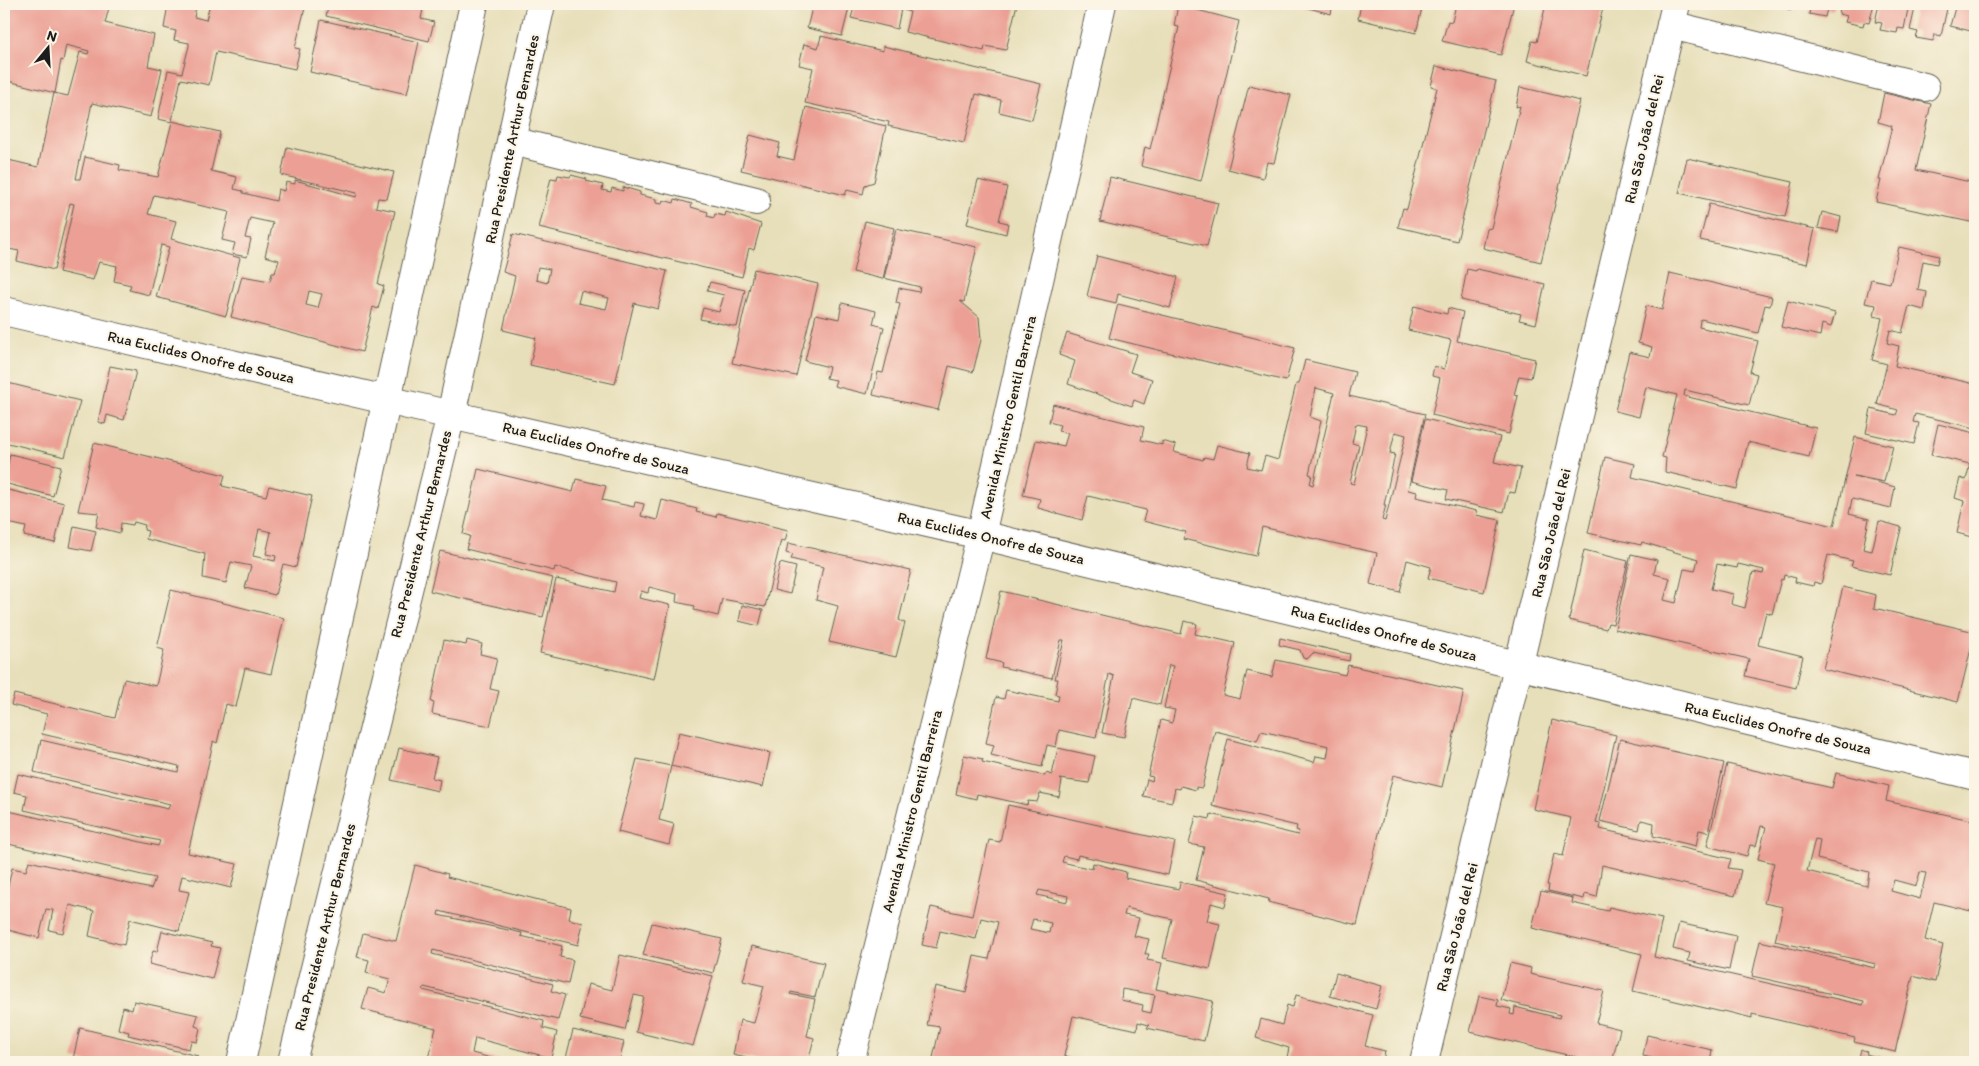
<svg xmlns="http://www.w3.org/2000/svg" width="1979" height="1066" viewBox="0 0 1979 1066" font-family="Itim,sans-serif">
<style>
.building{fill:#eca095;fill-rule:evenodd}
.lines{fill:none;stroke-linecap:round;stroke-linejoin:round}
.minor-casing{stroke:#636053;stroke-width:30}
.minor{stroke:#fff;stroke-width:28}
.labels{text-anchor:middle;stroke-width:4;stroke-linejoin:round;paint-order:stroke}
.street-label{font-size:15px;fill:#1c1c1c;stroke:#fcf5e5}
</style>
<rect width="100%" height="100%" fill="#fcf5e5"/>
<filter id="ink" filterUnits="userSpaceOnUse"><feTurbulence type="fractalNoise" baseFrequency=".02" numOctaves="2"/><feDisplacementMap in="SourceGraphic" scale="10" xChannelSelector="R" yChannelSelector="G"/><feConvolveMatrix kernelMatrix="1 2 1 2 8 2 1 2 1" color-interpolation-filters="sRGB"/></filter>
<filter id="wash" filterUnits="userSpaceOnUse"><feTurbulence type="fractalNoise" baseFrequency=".0096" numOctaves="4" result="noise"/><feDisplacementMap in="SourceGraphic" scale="20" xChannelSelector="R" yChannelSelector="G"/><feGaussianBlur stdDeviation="1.12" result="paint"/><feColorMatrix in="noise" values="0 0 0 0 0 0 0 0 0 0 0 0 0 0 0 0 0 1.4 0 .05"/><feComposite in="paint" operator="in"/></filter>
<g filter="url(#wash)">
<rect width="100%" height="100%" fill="#e7dfba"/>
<g id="blocks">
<g class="building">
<path d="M4,4h106l-5,19 49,12 -6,31 14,3 -11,48 -59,-14 -16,76h4l5,-22 35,8 -1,5 39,7 14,-55 -14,-3 10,-49 14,3 7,-27v-3l-15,-3 2,-9 -12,-3 4,-24 28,3 -2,10 12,3 4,-16h96l-11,44 5,1 -5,20 -79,-17 -7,33 -28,-6 -9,42 48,11 -9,39 26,6 -3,12 9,2v2l33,8 2,-12 6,2 2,-9 9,2v-4l61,17 1,-4 -76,-18 6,-28 107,25 -7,27 -9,-1 -2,9 19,4 -17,73 6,2 -6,23 -5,-2 -11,45 -131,-35 11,-41 28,5 2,-8h3l4,-13 -14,-4 8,-33 -23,-5 -5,20 6,1 -4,18 -15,-3 3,-11 -13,-3 7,-28 -75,-17 -6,19 28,7 -5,18 69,19 -14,58 -70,-19 13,-50 -8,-2 -12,50 -20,-5 2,-5 -17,-4 3,-15 -18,-4 -6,18 -34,-8 15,-68 -4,-1 -16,67 -37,-9 2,-10 -15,-3v-89l34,8 16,-74 14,3 12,-44 8,2 1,-3 -23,-6 -3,16 -2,-1 -6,33 -51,-13zM309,291l13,3 -4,14 -12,-3z"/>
<path d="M329,4h95l-3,15 13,3 -5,19 -103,-25z"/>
<path d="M813,4h37l-8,32 -35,-8z"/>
<path d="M855,4h162l-11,46 -21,-4 -1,5 -79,-19 5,-20 -9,-3 -4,20 -46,-11z"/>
<path d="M1294,4h39l-2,10z"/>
<path d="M1361,4h62l-7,29 -58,-14z"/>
<path d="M1456,4h58l-13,51 -59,-14 6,-20 4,1z"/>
<path d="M1546,4h58l-18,72 -59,-15 5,-20 5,1z"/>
<path d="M1774,4h19l-1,6 -18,-4z"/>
<path d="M1803,4h31l-1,6 -6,-1 -2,8 -16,-3 1,-6 -7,-2z"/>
<path d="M1841,4h33l-5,19 -5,-1 -1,4 -18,-4 2,-6 -8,-2z"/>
<path d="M1879,4h30l-5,25 -6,-1 -1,5 -17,-3 2,-7 -7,-1z"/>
<path d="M1916,4h32l-7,32 -7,-2 -1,7 -17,-3 2,-6 -8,-2z"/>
<path d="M1956,4h19v28l-25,-6z"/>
<path d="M1178,5l61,16 -38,160 -60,-15 4,-19 5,2 29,-122 -5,-1z"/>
<path d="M321,20l98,22 -12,52 -97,-22z"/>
<path d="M821,36l62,15v-5l158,38 -9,36 -33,-8 2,-12 -25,-6 -12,49 -76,-17 1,-4 -84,-19 8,-35 -14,-3 5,-21 14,4z"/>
<path d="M1436,66l60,15 -39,160 -59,-14 5,-19 4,1 30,-121 -6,-2z"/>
<path d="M1249,85l42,10 -17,68 -7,-1 -4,16 -35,-9z"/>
<path d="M1520,87l60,14 -39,161 -58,-14 4,-19 4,-1 29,-122 -4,1z"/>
<path d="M1884,93l47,11 -15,66 59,13 -4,18 4,1v21l-99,-21 5,-22h-2l13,-54 -14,-4z"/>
<path d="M806,107l80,19 -12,56 -9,3 -2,9 -16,-4 -2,5 -104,-25 9,-35 30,8 -3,13 17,4z"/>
<path d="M1687,158l106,24 -8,35 -106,-24z"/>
<path d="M558,175l12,2 1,-2 16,4 -1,2 17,4 -1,5 9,2 1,-4 11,3v-4l17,5v3l16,4v4l6,1 1,-4 11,3 1,-4 17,5 -1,3 17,5 -1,4 7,2 1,-4 10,2 1,-4 35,12 -7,26 -5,-2 -7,29 -203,-49 12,-50 6,1z"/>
<path d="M1110,177l108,26 -11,43 -107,-25z"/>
<path d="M978,180l29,7 -8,34 9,2 -2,11 -39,-10z"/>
<path d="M1709,204l106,25 -8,35 -107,-24z"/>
<path d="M1822,212l19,5 -3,15 -20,-4z"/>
<path d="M865,221l29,7 -11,51 -30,-7z"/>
<path d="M896,229l81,18 -13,55 -4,-1 19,16 2,23 -8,32 -24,-6 -11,44 -65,-15 5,-23 5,1 17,-69 -4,-1 3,-15 20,4 1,-5 -36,-9z"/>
<path d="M513,234l154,37 -9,38 -24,-6 -19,81 -85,-19 6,-27 -33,-8 12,-54 -12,-4zM538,267l12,2 -3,14 -11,-3zM581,291l28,7 -3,11 -28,-6z"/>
<path d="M1899,247l40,9 -2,8 -14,-3 -5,29 9,2 -3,18 -15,-4 -7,27 -12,-3 -3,13 12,3 -4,20 80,18v44l-60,-14 -2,8 6,1 -5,21 -48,-11 5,-24 25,6 2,-5 -21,-6 10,-40 -15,-4 10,-42 -8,-2 2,-11 -11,-2 6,-24 19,4z"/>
<path d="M1097,256l81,21 -8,31 -52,-14 -2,9 -29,-7z"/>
<path d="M754,269l64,15 -22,92 -64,-13z"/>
<path d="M1467,269l9,2 1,-2 68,15 -9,40 -17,-4 2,-6 -60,-14z"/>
<path d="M1670,273l102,24 -2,9 -5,-1 -7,28 -57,-14 -1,2 -1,6 59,14 -8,31 7,2 -8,31 -64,-15 -1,6 132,32 -7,29 -61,-15 -11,47 -72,-17 1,-14 -4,-1 15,-62 -31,-8 -7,30 -24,-6 14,-59 21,5 2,-10 -14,-4 8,-37 16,4z"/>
<path d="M710,282l35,8 -8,37 -37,-8 3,-11 16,4 5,-17 -17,-4z"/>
<path d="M1788,301l47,12 -4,14 -9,-3 -2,12 -39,-9z"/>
<path d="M842,303l34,8 -3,13 11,3 -17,67 -33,-8 2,-6 -10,-2 3,-11 -24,-6 11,-47 23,5z"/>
<path d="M1118,304l177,44 -9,33 -177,-43z"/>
<path d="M1414,306l33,8 1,-6 15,4 -6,29 78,18 -4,19 -12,-2 -5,19 4,1 -9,38 -77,-19 8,-37 -8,-2 2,-10 10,3 7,-29 -43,-10z"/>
<path d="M1067,333l69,21 -6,18 22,7 -8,25 -10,-4 -2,6 -64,-22 7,-23 -16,-6z"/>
<path d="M1305,360l50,12 -6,24 76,18 -17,76 9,2 -1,5 61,14 -1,4 24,5 -16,72 -56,-14 3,-11 -24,-7 -7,32 -30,-8 7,-31 -115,-26 -6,29 -73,-17 3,-7 -43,-11 3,-11 -21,-5 -37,-9 -6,24 -44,-12 2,-9 -17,-4 13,-55 28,6 4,-13 -10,-2 2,-6 -11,-3 4,-18 91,23 -3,13 21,5v-4l14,4 -2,7 29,8 1,-3 9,2 4,-14 33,8 -3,14 14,3 4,-14 13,4 18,-76h3zM1316,388l18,5 -21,92 -3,-1 2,-9 -3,-1 12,-53 -11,-4zM1356,424l11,2 -13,58 -4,-1 9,-38 -7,-2zM1395,432l11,3 -21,86 -3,-1 4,-15h-2l11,-51 -5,-1z"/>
<path d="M110,366l26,5 -12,49 -17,-5 -2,9 -7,-2z"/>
<path d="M4,382l76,19 -15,56 -61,-15z"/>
<path d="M1425,419l75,18 -6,25 27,6 -6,25 -6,-1 -5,20 -58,-13 2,-9 -37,-9z"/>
<path d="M1938,424l37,9v105l-18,-5 7,-32 -9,-3 5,-20 6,2 4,-16 -39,-9z"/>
<path d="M1855,437l38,9 -9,36 -30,-6 41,11 -4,21 -39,-9 -3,15 20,5 -6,30 9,2 7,-30 22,6v2l-11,46 -39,-9 2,-5 -25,-6 -7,29 -7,-2 -1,4 -18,-4 1,-4 -12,-3 -1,5 -2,-1 -9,35 -6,-2 -8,33 45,11 -7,32 -51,-12 4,-17 -134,-30 16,-75 26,6 -3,14 16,4 -6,22 12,3 8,-34 11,2 3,-12 -56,-17 -1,3 -53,-12 17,-76 30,7 -3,13 202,49zM1717,564l20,4 1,-4 26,6 -1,4 -10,-2 -8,36 -14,-4 2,-10 -22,-5z"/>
<path d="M94,443l131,32 -3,11 44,10 3,-10 43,10 -16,71 -13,-3 -8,31 -30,-7 6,-22 -20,-4 -5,21 -23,-5 2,-24 -59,-15 2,-8 -4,-1 1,-5 -11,-3 -1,3 -12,-2 -1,10 -24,-6 3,-14 -21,-2zM259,529l12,3 -5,22 10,2 -1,5 -22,-5z"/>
<path d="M10,454l51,12 -8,30 -49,-13z"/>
<path d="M478,469l95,23 3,-13 30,7 -4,14 32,7 1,-5 9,2 -3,12 16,4 5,-20 35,9 -1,3 20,5 1,-4 71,17 -3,11 -4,-1 -16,67 -43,-8 -4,17 -24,-6 1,-4 -19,-4 1,-8 -28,-7 -1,6 -7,-2 -2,7 31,7 -16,74 -114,-26 16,-74 58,13 2,-10 -61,-15 -1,4 -88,-22 4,-13 -7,-2z"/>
<path d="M4,489l60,14 -9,40 -31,-7 2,-9 -18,-4 -2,8h-2z"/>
<path d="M74,526l22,5 -5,20 -21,-4z"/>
<path d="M788,543l123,27 -12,50 6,3 -9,34 -67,-15 9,-36 -22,-6 7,-33 -32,-8 2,-4 -7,-2z"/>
<path d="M1584,550l44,11 -15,63 -5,-1 -2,6 -37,-9z"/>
<path d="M440,551l113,27 -10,39 -113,-26z"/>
<path d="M780,563l16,4 -6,27 -16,-4z"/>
<path d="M1843,587l33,8 -2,13 101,24 -17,70 -135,-33z"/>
<path d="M171,590l113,28 -13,56 -26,-6 -9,39 -10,-3 -9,39 -4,-2v2l-25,110 49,11 -6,24 -49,-12 -3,14 10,2 -10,39 -49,-12 -6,26 -35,-9 5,-25 -24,-6 -7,28 -14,-3 4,-20 -7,-1 -7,29 -35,-9v-39l3,1 5,-23 14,3 3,-10 122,28 4,-11 -151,-35v-10l5,-22 149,35 2,-5 -136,-31 3,-15 -13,-3 4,-18 150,35 2,-5 -136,-32 7,-32 137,32 1,-6 -137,-32 5,-20 -36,-9 3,-11 101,24 9,-39 32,7 8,-36 -7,-2z"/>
<path d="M1001,591l180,43 3,-13 13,3 -2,10 40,9 -12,52 17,4 7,-28 25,6 4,-17 69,15 3,-10 116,26 -22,96 -49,-12 -36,150 -89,-23 1,-3 -73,-19 8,-33 -15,-3 7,-28 14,3 1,-5 87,21 1,-4 -3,-1 1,-4 -85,-20 16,-67 86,23 2,-6 11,2 2,-12 -68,-15 -4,10 -42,-10 -13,57 -6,-1v3l-15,-4 -1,3 -5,-1 -3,14 -29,-6 4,-17 5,2 1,-4 -5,-1 13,-56 11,3 3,-13 -11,-2 9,-42 -4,-1 -9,40 -27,-7 -9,39 -22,-4 12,-57 -5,-2 -13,64 -37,-8 -3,17 -9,-2 -5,22 -51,-12 3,-10 -8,-2 10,-46 8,2 2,-9 52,11 1,-6 -4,-1 3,-15h-3l9,-39h-3l-9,38 -51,-11 1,-4 -16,-4z"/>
<path d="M742,605l21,5 -4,16 -20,-5z"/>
<path d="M1280,638l70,16 -1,7 -36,-8 -6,6 -4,-1 -3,-8 -21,-5z"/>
<path d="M444,640l22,5 1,-5 15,4 -2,10 17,4 -7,31 9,2 -9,35 -58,-12 2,-11 -3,-1z"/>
<path d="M1552,720l64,15 -20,88 5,1 -1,5 131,30 -3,9 13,2 -6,26 -133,-31 -5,32 -12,-3 -1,5 -36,-8 1,-6h-2l7,-31 9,2 8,-38 -38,-9z"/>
<path d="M679,732l91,21 -7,34 -92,-21 -12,54 15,4 -5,21 -51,-13 19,-73 34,7z"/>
<path d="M1620,739l104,24 -16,69 -9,-2 -3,16 -43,-10 1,-13 -13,-3 -2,10 -39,-9z"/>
<path d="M399,748l38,9 -5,21 8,2 -2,11 -47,-11z"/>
<path d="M1058,748l37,8 -6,27 -29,-4 2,2 -3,16 -19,-4 -3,9 -9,-1 -1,4 -50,-11 -1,5 -20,-5 8,-39 19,4 -1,3 63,14 1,-3 6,2z"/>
<path d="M1727,764l105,24 4,-15 53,13 -3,15 89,20v91l-41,-10 -9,38 18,5 -8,37 -22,-6 -18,76 -41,-10 1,-4 -103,-24v4l-28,-7 -2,1 -89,-21 9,-37 -110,-26 9,-37 32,7 -1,5 36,8 1,-4 53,12 -8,38 209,48 1,-4 -112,-25 8,-35 115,27 1,-4 -101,-23 8,-34 -19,-4 10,-40 -16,-4 8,-32 -5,-1 -5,20 -6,-1 -3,11 -40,-10zM1815,839l5,1 -3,19 52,13 -2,14 -60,-15zM1920,872l6,1 -6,26 -29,-8 3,-11 22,6z"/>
<path d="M1008,805l167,37 -7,33 -90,-20 -1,4 -13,-3 -2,6 30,7 1,-6 33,9 -1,6 54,11 1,-7 48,11 -3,14 -14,-4 -4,18 13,3 -10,45 -47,-11 9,-39 -46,-11 -2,7 15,3 -5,18 15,3 -4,15h4l-2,6 15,3 -6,26 57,12 -9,40 -57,-13 2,-3 -11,-3 -1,8 -64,-14 -9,40 26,6h-158l8,-35 -13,-2 8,-39 31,7 8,-37 15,3 9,-37 -17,-4 -5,21 -36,-8 -4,17 -14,-3 9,-38 41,9 17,-76 11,2zM1039,890l29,6 -1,6 -30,-7zM1033,919l18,4 -2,10 -19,-4zM1122,989l33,6 -4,18 -9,-2 1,-6 -22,-5z"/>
<path d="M415,865l33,9 -1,3 124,31 -2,11 14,4 -5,22 -139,-34 -1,4 84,18 -1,3 41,10 -2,11 13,3 -5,24 -135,-34 -1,4 121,30 -2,7 14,4 -7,25 -134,-33 -1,3 121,31 -1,7 14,4 -6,26 -76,-20 -3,15 34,9h-79l9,-34 -74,-19 6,-21 18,5 4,-14 -24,-6 3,-13 -12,-3 6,-24 33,8z"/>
<path d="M652,923l70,16 -9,34 -70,-18z"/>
<path d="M1679,923l57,13 -7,34 -41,-9 2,-8 -17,-4z"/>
<path d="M162,931l50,12 -1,3 9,2 -8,31 -63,-15 4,-13 4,1z"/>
<path d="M752,946l72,17 -9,34 -24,-5 -1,2 25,5 -8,37 7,2 -6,24h-44l-31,-7 7,-35 14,3 10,-37 -21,-5z"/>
<path d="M620,955l93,21 -20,70 -57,-14 8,-35 -10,-2 -9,35 -45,-11 8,-35 24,6z"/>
<path d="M1510,963l21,5 -1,6 74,17 -8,32 24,6 -8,33h-15l-127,-30 9,-36 19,4 -1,6 14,3 -1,5 4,1 1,-8 44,11 1,-3 -59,-15z"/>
<path d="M1336,973l46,13 -6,23 -46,-13z"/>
<path d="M1296,995l77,20 -8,31 20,5 -2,11h-97l3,-14 -33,-10 5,-19 21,6 5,-20 6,2z"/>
<path d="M134,1001l64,14 -3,11 5,2 -3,14 -6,-1 -2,8 -61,-14 1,-3 -11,-3 5,-22 9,3z"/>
<path d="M80,1028l118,28 -1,6h-109l-15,-3z"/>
<path d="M573,1030l51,12 -5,20h-54z"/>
<path d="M1647,1035l65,15 -2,12h-42l-25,-6z"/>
<path d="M1861,1049l6,3 -1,2 31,8h-39z"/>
</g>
</g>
</g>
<g filter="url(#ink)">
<use href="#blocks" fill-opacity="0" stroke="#636053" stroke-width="1"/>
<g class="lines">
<defs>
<g id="minor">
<path d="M1671,25l254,62"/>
<path d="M512,141l244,60"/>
<path d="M4,311l447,104 530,120 994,241"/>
<path d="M241,1062l233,-1058"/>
<path d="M292,1062l159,-647 90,-411"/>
<path d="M850,1062l131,-527 121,-531"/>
<path d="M1424,1062l252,-1058"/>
</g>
</defs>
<use href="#minor" class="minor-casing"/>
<use href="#minor" class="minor"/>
</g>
</g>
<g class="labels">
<g class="street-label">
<text transform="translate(512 139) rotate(-78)" y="5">Rua Presidente Arthur Bernardes</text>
<text transform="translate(1644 139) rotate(-77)" y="5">Rua São João del Rei</text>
<text transform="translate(201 357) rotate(13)" y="5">Rua Euclides Onofre de Souza</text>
<text transform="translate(1008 417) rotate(-77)" y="5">Avenida Ministro Gentil Barreira</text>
<text transform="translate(596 448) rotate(13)" y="5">Rua Euclides Onofre de Souza</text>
<text transform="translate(1551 533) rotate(-77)" y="5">Rua São João del Rei</text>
<text transform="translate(421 534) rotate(-76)" y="5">Rua Presidente Arthur Bernardes</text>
<text transform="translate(991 538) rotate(13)" y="5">Rua Euclides Onofre de Souza</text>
<text transform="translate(1384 633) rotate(14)" y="5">Rua Euclides Onofre de Souza</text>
<text transform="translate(1778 728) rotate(13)" y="5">Rua Euclides Onofre de Souza</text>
<text transform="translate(912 811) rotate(-76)" y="5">Avenida Ministro Gentil Barreira</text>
<text transform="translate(325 927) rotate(-76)" y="5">Rua Presidente Arthur Bernardes</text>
<text transform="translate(1457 927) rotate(-76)" y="5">Rua São João del Rei</text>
</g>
</g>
<rect width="1979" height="1066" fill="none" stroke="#fcf5e5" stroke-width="20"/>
<g transform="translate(48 48) rotate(18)" stroke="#fcf5e5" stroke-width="4" paint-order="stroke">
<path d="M0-4L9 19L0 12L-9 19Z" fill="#1c1c1c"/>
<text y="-8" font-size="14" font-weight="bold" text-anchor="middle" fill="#1c1c1c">N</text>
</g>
</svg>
